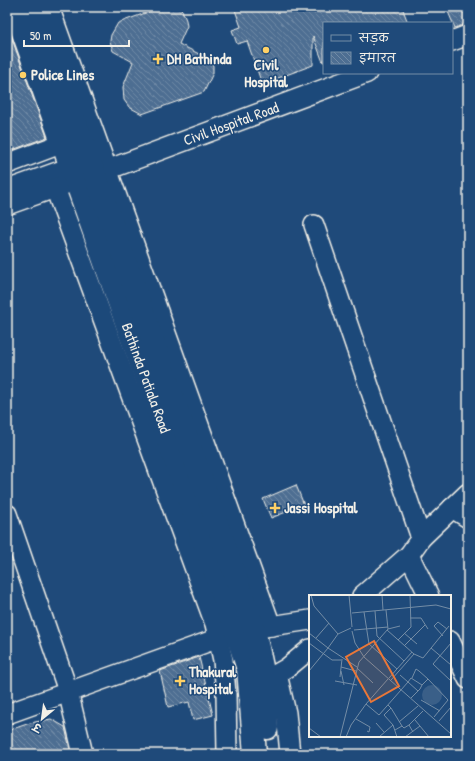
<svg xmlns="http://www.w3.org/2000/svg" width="475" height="761" viewBox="0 0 475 761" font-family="'Patrick Hand','Playpen Sans Deva',sans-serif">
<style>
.building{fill:url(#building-back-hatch);stroke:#f4f1e8}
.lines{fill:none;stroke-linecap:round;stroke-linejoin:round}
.minor-casing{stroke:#f4f1e8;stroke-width:22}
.highway-casing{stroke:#f4f1e8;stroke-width:25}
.minor{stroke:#1f4a7a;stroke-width:19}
.highway{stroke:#1f4a7a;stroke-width:22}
.poi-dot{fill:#ffd166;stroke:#1f4a7a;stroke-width:1.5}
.labels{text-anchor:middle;stroke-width:3;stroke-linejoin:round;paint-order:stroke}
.poi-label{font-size:15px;font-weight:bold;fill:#f4f1e8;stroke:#1f4a7a;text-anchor:start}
.street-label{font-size:15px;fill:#f4f1e8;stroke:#1f4a7a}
.inset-road{fill:none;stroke:#748da6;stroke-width:1}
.view{fill:#ea7738;fill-opacity:0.15;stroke:#ea7738;stroke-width:2}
.inset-edge{fill:none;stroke:#f4f1e8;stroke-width:2}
</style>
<defs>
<pattern id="building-back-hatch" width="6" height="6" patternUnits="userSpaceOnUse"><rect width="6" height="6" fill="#4d6e92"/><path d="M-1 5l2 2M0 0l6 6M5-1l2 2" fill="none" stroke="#708aa6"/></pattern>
</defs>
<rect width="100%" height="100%" fill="#1f4a7a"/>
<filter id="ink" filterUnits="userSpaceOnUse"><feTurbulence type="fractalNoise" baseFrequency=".025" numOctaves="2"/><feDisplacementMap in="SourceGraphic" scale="8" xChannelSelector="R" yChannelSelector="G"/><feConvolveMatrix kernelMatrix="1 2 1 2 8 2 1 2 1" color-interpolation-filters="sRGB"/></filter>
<g filter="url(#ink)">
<g class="building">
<path d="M162,7h17l3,3 4,10 1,6 -8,18 32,16 2,6v7l-9,19 -62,22 -13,-7 -5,-7 -1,-13 10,-25 -20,-11 -3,-10 1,-6 7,-12z"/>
<path d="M234,7h168l6,16h-84v39h-1l-10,-26v29l-51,19 -15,-43 -10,3 -5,-14 9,-3z"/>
<path d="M446,7h22v16l-13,5z"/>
<path d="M7,25l40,112 -40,15z"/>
<path d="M296,485l8,20 -33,13 -8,-19z"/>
<path d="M199,657l14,58 -20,5 -4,-18 -21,5 -8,-36z"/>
<path d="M51,719l14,8 6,27h-64v-23l23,-8z"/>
</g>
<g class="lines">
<defs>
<g id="minor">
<path d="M49,7l222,619"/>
<path d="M452,41l16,-6"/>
<path d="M7,164l56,-21"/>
<path d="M96,174l271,-101"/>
<path d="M55,188l160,436 8,36 3,33 1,61"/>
<path d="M7,190l64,-23"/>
<path d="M7,205l59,-21"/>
<path d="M314,225l107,313"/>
<path d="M452,508l16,10"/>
<path d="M7,514l61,177 15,63"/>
<path d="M409,555l20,41"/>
<path d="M362,596l47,-41 12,-17 47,-45"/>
<path d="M258,628l52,-8"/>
<path d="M450,641l18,38"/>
<path d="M277,674l9,39 4,41"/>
<path d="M266,680l21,-12 23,-19"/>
<path d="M7,714l223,-80"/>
</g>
<g id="highway">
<path d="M14,7l222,625 12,37 7,85"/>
<path d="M33,7l62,168 159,454 11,52 2,47"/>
</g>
</defs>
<use href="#minor" class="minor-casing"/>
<use href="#highway" class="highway-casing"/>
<use href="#minor" class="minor"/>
<use href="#highway" class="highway"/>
</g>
</g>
<g class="poi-dot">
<circle cx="266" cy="50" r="4"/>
<path d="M156 53h4v4h4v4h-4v4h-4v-4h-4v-4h4z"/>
<circle cx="23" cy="75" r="4"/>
<path d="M273 502h4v4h4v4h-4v4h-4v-4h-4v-4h4z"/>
<path d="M178 675h4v4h4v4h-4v4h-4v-4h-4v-4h4z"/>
</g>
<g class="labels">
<g class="poi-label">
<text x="167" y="64">DH Bathinda</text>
<text x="266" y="70" text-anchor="middle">Civil<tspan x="266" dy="17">Hospital</tspan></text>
<text x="31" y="80">Police Lines</text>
<text x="284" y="513">Jassi Hospital</text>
<text x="189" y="677">Thakural<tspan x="189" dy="17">Hospital</tspan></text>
</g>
<g class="street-label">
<text transform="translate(231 124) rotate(-20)" y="5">Civil Hospital Road</text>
<text transform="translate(146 378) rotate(70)" y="5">Bathinda Patiala Road</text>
</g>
</g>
<g transform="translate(309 595)">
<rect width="142" height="142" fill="#1f4a7a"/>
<path d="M113 100a10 10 0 1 1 20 0a10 10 0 1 1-20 0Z" fill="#3a5f88"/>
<path class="inset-road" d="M2,0l3,11 24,28M40,0l3,32M73,0l1,15M66,16l2,25 27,25M55,17l5,32 28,25M43,18l84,-8 15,4M101,23h11l7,11M79,34l12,-3M45,35l34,-3M78,35l27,24M43,36l3,12 9,14 87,77M0,38l19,15 10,-14 13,-6M95,38l13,11M134,41l-9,-10 4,-4 9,7M7,43l13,-15M89,45l13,-13 -1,-32M0,48l23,17h9M142,48l-18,21 18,17M95,51l21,-21M122,53l20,17M32,72l15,4M48,73l16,15M0,76l19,-23 29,19M32,76l3,14M31,82l2,-18M80,83l23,-26M103,83l4,-9 3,2 9,8 -6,6M79,84l-22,25 13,11 29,-33 -8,-7M119,84l20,21 -14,17M82,85l23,-26 9,4 26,-32M26,86l22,4M102,103l9,-9 2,-4 -11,-7 -3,4 10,9M112,105l19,11M79,110l3,3 -7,7 9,10M82,113l11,18 -7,4M47,124l14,8 -1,5 -2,-1M106,125l14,17M130,126l12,-14M90,127l19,-16M67,128l8,9M100,130l14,-14M93,131l2,2 5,-3 4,7M0,133l12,9M31,142l19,-75 29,-33 -2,-19M37,142l5,-12 15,-21M70,142l14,-12 4,12M96,142l15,-11"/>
<path class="view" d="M65,46l25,45 -28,16 -25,-45z"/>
<rect width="142" height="142" class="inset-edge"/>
</g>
<rect width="475" height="761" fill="none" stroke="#1f4a7a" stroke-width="24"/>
<rect x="12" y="12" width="451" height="737" fill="none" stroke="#f4f1e8" stroke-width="1.5" filter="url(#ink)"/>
<rect x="323" y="22" width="130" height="52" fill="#1f4a7a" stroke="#748da6"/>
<rect x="331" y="35" width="20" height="6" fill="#1f4a7a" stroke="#748da6"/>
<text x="359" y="42" font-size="12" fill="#f4f1e8">सड़क</text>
<rect x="331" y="52" width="20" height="12" fill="url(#building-back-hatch)" stroke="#748da6"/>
<text x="359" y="62" font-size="12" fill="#f4f1e8">इमारत</text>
<g transform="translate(42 719) rotate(209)" stroke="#1f4a7a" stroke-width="3" paint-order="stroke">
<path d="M0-3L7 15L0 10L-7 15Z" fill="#f4f1e8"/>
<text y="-6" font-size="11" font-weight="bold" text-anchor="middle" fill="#f4f1e8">उ</text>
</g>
<path d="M24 40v6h105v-6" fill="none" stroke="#f4f1e8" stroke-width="2"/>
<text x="30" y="40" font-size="12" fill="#f4f1e8" stroke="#1f4a7a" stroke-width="3" paint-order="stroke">50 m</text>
</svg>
